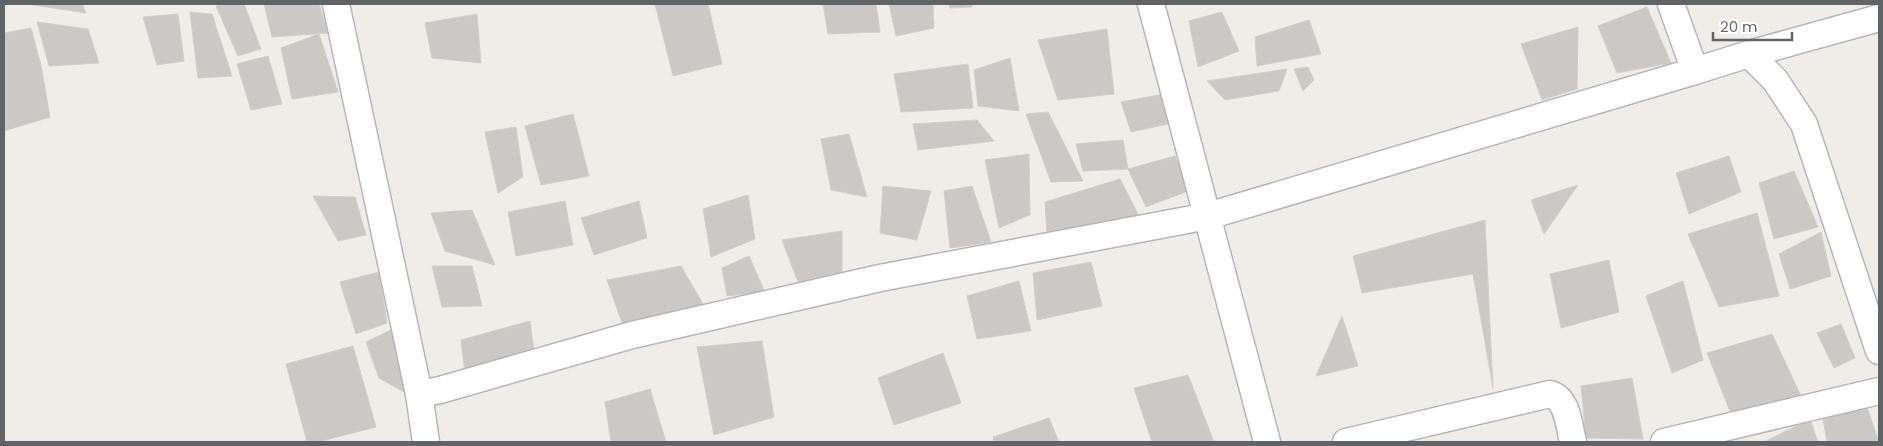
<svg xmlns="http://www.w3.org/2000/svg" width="1883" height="446" viewBox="0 0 1883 446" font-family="Poppins,sans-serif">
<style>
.building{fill:#ccc8c5;stroke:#d4cec8}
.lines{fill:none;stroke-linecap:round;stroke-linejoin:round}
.minor-casing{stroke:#b4b6b9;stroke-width:29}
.minor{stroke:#fff;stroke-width:26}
</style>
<rect width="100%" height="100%" fill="#f0ede9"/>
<g class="building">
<path d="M27,4h55l4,9z"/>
<path d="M231,4h13l17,45 -23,7 -22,-50z"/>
<path d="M264,4h55l9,29 -56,4z"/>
<path d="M655,4h53l14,60 -49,12z"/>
<path d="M823,4h53l4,28 -52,2z"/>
<path d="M889,4h44l1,24 -38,8z"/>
<path d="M949,4h23v3l-22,1z"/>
<path d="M1647,7l24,56 -54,10 -19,-47z"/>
<path d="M190,12l22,2 20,62 -34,2z"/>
<path d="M1222,12l17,39 -41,16 -9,-46z"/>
<path d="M178,14l6,47 -27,4 -14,-48z"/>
<path d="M477,14l4,49 -49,-5 -7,-35z"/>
<path d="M1309,20l12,34 -64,12 -2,-29z"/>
<path d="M37,22l51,7 11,34 -50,3z"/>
<path d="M1578,27l-1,62 -35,11 -21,-56z"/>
<path d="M31,28l10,37 9,52 -46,14v-98z"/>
<path d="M1107,29l7,65 -56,6 -20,-60z"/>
<path d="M319,34l19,58 -46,7 -11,-51z"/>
<path d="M268,56l14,48 -31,6 -14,-46z"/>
<path d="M1010,58l9,53 -41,-5 -4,-36z"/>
<path d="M968,64l5,44 -72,4 -7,-38z"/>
<path d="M1308,67l6,13 -11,11 -9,-22z"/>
<path d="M1287,69l-8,22 -54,9 -18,-19z"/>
<path d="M1164,94l8,29 -41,9 -10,-30z"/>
<path d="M1048,112l35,69 -32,1 -25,-68z"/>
<path d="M573,114l16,62 -48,9 -16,-59z"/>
<path d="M977,120l17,21 -76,9 -5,-26z"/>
<path d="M516,127l7,50 -25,16 -13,-61z"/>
<path d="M849,134l18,63 -36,-7 -10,-51z"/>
<path d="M1123,140l5,29 -45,2 -7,-27z"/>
<path d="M1029,154l1,61 -31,13 -14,-68z"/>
<path d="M1175,156l13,35 -42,16 -18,-38z"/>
<path d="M1729,156l12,36 -52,22 -13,-41z"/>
<path d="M1794,171l24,56 -44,12 -15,-56z"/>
<path d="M1120,179l20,39 -93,16 -2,-32z"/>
<path d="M1578,185l-34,49 -13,-34z"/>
<path d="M883,186l48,5 -14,49 -37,-7z"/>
<path d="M972,186l19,56 -41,6 -6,-57z"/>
<path d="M748,195l7,44 -44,18 -8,-48z"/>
<path d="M313,196l42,1 11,38 -28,6z"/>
<path d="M565,201l8,44 -57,11 -8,-44z"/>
<path d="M639,201l8,37 -53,17 -13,-37z"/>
<path d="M472,210l23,55 -50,-14 -14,-38z"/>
<path d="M1757,213l22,83 -60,11 -31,-73z"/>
<path d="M1485,220l8,168 -20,-114 -111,19 -9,-37z"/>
<path d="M842,231v41l-44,10 -16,-42z"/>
<path d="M1821,232l10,44 -41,13 -11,-35z"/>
<path d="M749,256l16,36 -38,4 -5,-28z"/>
<path d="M1609,260l10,52 -58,16 -11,-54z"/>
<path d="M1091,262l11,44 -65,14 -4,-47z"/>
<path d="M432,266h40l10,40 -40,1z"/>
<path d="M681,266l25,43 -84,14 -15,-43z"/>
<path d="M379,272l8,51 -31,11 -16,-52z"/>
<path d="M1019,281l12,50 -54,8 -10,-43z"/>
<path d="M1683,281l20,79 -31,13 -26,-77z"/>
<path d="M1342,316l16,50 -42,10z"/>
<path d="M530,321l4,31 -68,30 -5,-42z"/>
<path d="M1841,324l14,34 -21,10 -17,-35z"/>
<path d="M395,328l9,64 -25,-14 -13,-36z"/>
<path d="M1772,334l29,62 -70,18 -24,-61z"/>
<path d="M762,341l12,76 -60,18 -17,-88z"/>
<path d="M353,346l23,81 -58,15h-11l-21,-78z"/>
<path d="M943,353l18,50 -67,22 -16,-47z"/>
<path d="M1188,375l26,67h-62l-18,-54z"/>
<path d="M1632,378l11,61 -57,-1 -5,-52z"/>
<path d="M650,389l16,53h-55l-6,-40z"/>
<path d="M1867,407l11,33 -4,2h-47l-4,-23z"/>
<path d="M1049,418l10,24h-65l-1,-5z"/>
<path d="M1810,419l8,23h-54z"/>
</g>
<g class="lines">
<defs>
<g id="minor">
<path d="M336,4l83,390 7,48"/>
<path d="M1151,4l116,438"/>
<path d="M1671,4l24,67 54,-17 26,26 29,44 75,227"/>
<path d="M1749,54l130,-36"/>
<path d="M419,394l21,-4 192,-55 248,-57 328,-62 487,-145"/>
<path d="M1346,442l204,-48c18,5 19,32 23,48"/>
<path d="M1664,442l215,-51"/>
</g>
</defs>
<use href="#minor" class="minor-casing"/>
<use href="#minor" class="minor"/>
</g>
<rect width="1883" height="446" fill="none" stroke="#606467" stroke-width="10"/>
<path d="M1713 32v8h79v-8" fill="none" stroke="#606467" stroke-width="2.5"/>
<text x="1720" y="32" font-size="15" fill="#606467" stroke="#ffffff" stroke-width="4" paint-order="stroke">20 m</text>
</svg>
